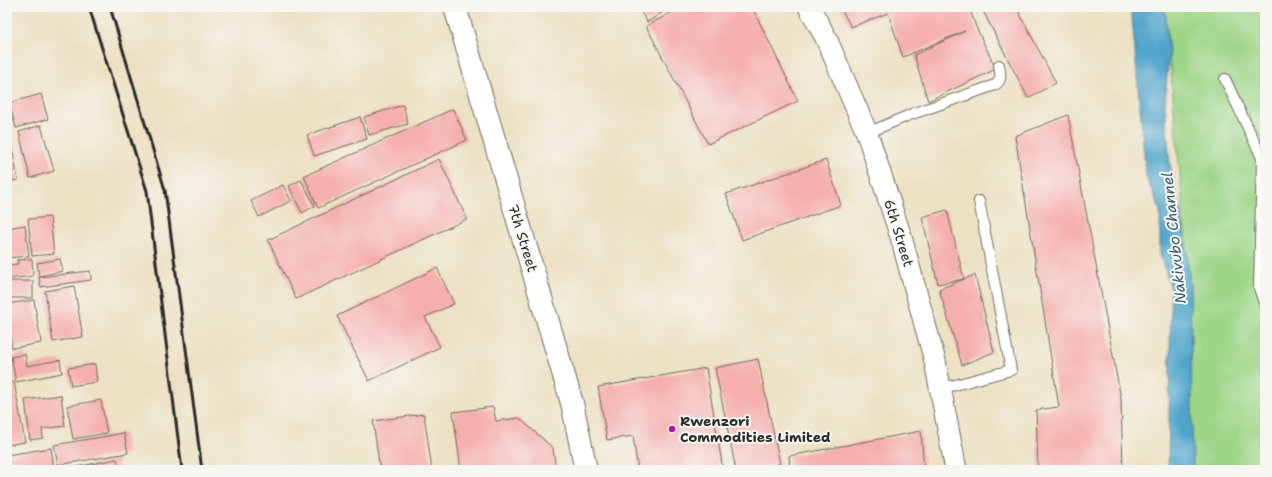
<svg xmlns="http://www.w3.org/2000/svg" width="1272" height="477" viewBox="0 0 1272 477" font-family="'Shantell Sans',sans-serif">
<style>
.green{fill:#9ed688;stroke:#64805a}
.water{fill:#4fa4cb;stroke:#3d687b}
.building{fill:#f5afad}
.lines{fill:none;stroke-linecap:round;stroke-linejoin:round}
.service-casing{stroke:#6f6b60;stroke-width:12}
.minor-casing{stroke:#6f6b60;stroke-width:23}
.tertiary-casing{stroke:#6f6b60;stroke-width:24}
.service{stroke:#fff;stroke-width:10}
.minor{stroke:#fff;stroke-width:21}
.tertiary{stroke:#fff;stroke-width:22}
.rail{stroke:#2b2b2b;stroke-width:3}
.poi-dot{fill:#b5179e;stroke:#f6f6f2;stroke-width:1.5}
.labels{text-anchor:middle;stroke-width:4;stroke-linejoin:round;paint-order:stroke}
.street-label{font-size:14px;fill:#2b2b2b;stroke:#f6f6f2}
.poi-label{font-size:14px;font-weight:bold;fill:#2b2b2b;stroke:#f6f6f2;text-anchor:start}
.water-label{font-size:15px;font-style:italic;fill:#395b6b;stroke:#f6f6f2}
</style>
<rect width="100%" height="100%" fill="#f6f6f2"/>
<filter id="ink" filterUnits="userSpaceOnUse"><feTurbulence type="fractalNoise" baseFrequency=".025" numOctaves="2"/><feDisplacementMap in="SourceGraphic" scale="8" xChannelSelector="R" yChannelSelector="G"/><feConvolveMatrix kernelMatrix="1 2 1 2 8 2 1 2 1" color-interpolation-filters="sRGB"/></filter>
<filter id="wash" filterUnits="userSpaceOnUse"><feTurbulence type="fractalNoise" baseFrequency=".012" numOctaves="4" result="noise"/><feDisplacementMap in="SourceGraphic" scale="16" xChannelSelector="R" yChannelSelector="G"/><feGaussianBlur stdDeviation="0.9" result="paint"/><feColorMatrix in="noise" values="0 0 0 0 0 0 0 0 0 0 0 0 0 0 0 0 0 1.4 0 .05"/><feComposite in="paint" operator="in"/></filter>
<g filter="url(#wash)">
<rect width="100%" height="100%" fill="#ede1c3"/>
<path class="green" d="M1165,7h100v463h-72l-3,-183z"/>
<path class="water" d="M1131,7h34l4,47 -4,50 5,60 15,71 5,52 3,183h-25l3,-181 -11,-34v-45l-14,-33z"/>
<g id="blocks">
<g class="building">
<path d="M638,7h33l-24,15z"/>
<path d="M682,7h70l46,94 -90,43 -62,-118z"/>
<path d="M840,7h129l7,20 20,42 -68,32 -14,-46 51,-24 -62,26 -15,-44 -37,14z"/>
<path d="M981,7h35l40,76 -28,15z"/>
<path d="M41,94l7,25 -32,9 -7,-25z"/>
<path d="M403,105l5,19 -39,11 -5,-18z"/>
<path d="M453,109l14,31 -149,68 -14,-32z"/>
<path d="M1068,115l53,284 2,71h-85l-2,-60 23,-3 -44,-271z"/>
<path d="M360,117l7,22 -53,17 -7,-21z"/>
<path d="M7,119l11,61 -11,2z"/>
<path d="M41,125l13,46 -24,7 -11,-46z"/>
<path d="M439,159l28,60 -171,80 -28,-59z"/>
<path d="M826,160l15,45 -99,35 -16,-46z"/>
<path d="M301,180l14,26 -13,7 -13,-27z"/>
<path d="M283,185l8,16 -32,16 -8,-16z"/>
<path d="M947,210l17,69 11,-4 19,77 -32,13 -23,-76 25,-10 -26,5 -16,-67z"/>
<path d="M50,217l4,37 -22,2 -4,-37z"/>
<path d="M25,225l4,31 -22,2v-30z"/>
<path d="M32,259l1,17 -26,3v-14l11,-1 -1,-4z"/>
<path d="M60,259l3,12 -24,5 -2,-13z"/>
<path d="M437,268l17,36 -29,13 15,30 -71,34 -32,-65z"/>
<path d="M90,271l1,9 -50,7 -2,-10z"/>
<rect x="7" y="281" width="26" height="17"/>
<path d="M74,286l9,51 -30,5 -8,-51z"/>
<path d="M34,300l7,43 -29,5 -5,-31v-13z"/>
<path d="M25,354l2,12 33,-6 2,13 -46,9 -5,-25z"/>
<path d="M758,359l22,105 -31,6h-13l-21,-102z"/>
<path d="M95,364l2,18 -26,4 -3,-18z"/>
<path d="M706,368l17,102h-85l-5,-34 -26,4 -9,-53z"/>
<path d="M14,382l11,60 -18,3v-61z"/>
<path d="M61,395l4,31 -23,3 1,9 -13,2 -5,-40z"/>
<path d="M101,400l6,33 -34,6 -6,-33z"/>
<path d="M493,407l3,14 23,-3 34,30 3,22h-95l-8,-58z"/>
<path d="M424,414l8,56h-52l-7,-49z"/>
<path d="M921,431l3,39h-134l-1,-14z"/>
<path d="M124,433l4,20 -70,12 -4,-20z"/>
<path d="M51,448l3,22h-47v-15z"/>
<path d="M117,459l2,11h-53v-1z"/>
</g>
</g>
</g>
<g filter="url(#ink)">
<use href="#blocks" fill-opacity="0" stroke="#6f6b60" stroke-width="1"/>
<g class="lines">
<defs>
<g id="service">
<path d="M1225,79l37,79 -3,130 6,18"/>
<path d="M867,133l45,-19 83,-29c8,-5 5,-12 4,-20"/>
<path d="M940,389l71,-19 -32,-169"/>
</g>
<path id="minor" d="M809,7l17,31 41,95 34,104 34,124 21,109"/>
<path id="tertiary" d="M455,7l117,396 14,67"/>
</defs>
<use href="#service" class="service-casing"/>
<use href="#minor" class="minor-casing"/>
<use href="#tertiary" class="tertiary-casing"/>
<use href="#service" class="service"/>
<use href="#minor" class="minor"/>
<use href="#tertiary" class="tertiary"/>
<g class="rail">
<path d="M89,7l58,184 35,279"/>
<path d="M110,7l55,183 37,280"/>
</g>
</g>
</g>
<circle class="poi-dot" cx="672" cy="429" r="4"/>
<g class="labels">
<g class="street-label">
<text transform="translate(899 233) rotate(73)" y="5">6th Street</text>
<text transform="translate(523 238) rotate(73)" y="5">7th Street</text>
</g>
<g class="poi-label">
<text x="680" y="426">Rwenzori<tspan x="680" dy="16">Commodities Limited</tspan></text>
</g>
<g class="water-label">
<text transform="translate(1174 238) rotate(-96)" y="5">Nakivubo Channel</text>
</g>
</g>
<rect width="1272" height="477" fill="none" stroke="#f6f6f2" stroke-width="24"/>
</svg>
